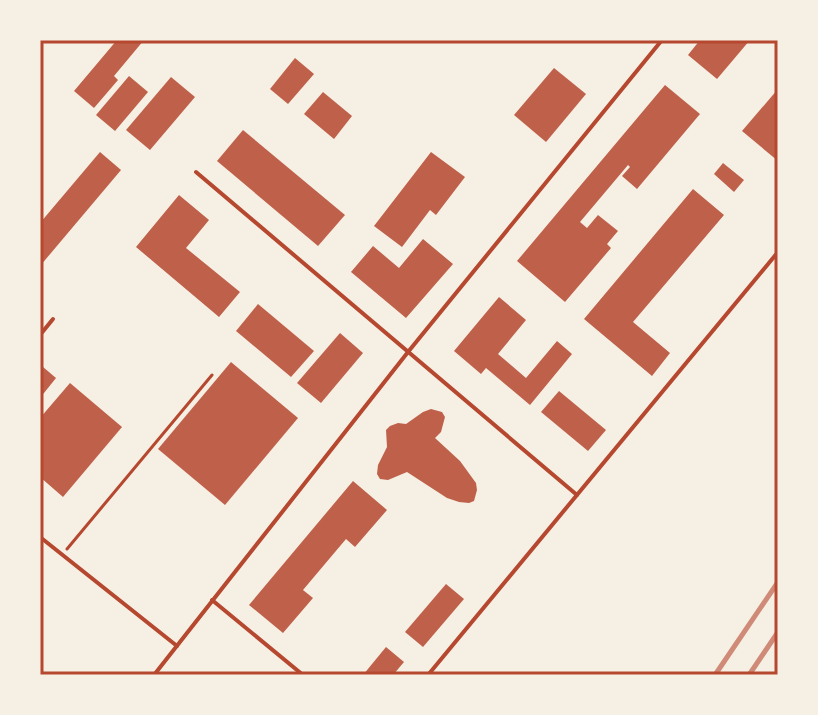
<svg xmlns="http://www.w3.org/2000/svg" width="818" height="715" viewBox="0 0 818 715" font-family="Commissioner,sans-serif">
<style>
.building{fill:#bf614a}
.lines{fill:none;stroke-linecap:round;stroke-linejoin:round}
.path{stroke:#b5482f;stroke-width:3}
.service{stroke:#b5482f;stroke-width:4}
.rail{stroke:#cf8b77;stroke-width:5}
.neatline{fill:none;stroke:#b5482f;stroke-width:3}
</style>
<rect width="100%" height="100%" fill="#f6efe4"/>
<g class="building">
<path d="M117,40h27l-30,36 4,4 -24,28 -20,-17z"/>
<path d="M700,40h50l-33,39 -29,-24z"/>
<path d="M295,58l19,16 -26,30 -18,-15z"/>
<path d="M554,68l32,26 -40,48 -32,-27z"/>
<path d="M129,76l19,16 -33,39 -19,-16z"/>
<path d="M171,77l24,20 -45,53 -24,-20z"/>
<path d="M665,85l35,29 -63,75 -15,-13 8,-9 -2,-2 -48,57 7,6 11,-13 20,16 -11,13 4,4 -46,54 -48,-41z"/>
<path d="M778,89v72l-36,-30z"/>
<path d="M323,92l29,24 -18,23 -30,-25z"/>
<path d="M243,130l102,85 -27,31 -101,-85z"/>
<path d="M100,152l21,18 -81,96v-43z"/>
<path d="M431,152l34,25 -29,38 -6,-5 -28,37 -28,-21z"/>
<path d="M723,163l21,17 -10,12 -20,-18z"/>
<path d="M693,189l31,26 -91,107 37,31 -18,23 -68,-57z"/>
<path d="M179,195l30,25 -23,28 54,44 -21,25 -83,-70z"/>
<path d="M423,239l30,25 -47,54 -55,-46 22,-26 26,22z"/>
<path d="M499,297l27,23 -28,34 28,24 31,-37 15,13 -42,51 -44,-37 -5,6 -27,-23z"/>
<path d="M258,304l56,47 -23,26 -55,-46z"/>
<path d="M340,333l23,20 -42,50 -24,-20z"/>
<path d="M231,362l67,56 -73,87 -67,-56z"/>
<path d="M43,367l13,11 -16,20v-27z"/>
<path d="M70,383l52,44 -59,70 -23,-20v-59z"/>
<path d="M559,391l47,39 -18,21 -47,-39z"/>
<path d="M431,409l11,3 3,5 -4,15 -6,6 25,23 16,22 1,7 -3,11 -5,2 -10,-1 -12,-4 -40,-26 -19,8 -8,-1 -3,-5 1,-9 9,-18 -1,-17 4,-4 8,-3 8,1 17,-12z"/>
<path d="M353,481l34,29 -32,37 -9,-8 -43,51 10,8 -30,35 -34,-28z"/>
<path d="M446,584l18,15 -41,48 -18,-15z"/>
<path d="M386,647l18,15 -11,13h-30z"/>
</g>
<g class="lines">
<path class="path" d="M67,549l145,-174"/>
<g class="service">
<path d="M196,172l381,323"/>
<path d="M40,335l13,-16"/>
<path d="M40,537l137,109"/>
<path d="M212,600l91,75"/>
<path d="M154,675l254,-323 254,-312"/>
<path d="M428,675l350,-423"/>
</g>
<g class="rail">
<path d="M715,675l63,-93"/>
<path d="M749,675l29,-43"/>
</g>
</g>
<rect width="818" height="715" fill="none" stroke="#f6efe4" stroke-width="84"/>
<rect x="42" y="42" width="734" height="631" class="neatline"/>
</svg>
